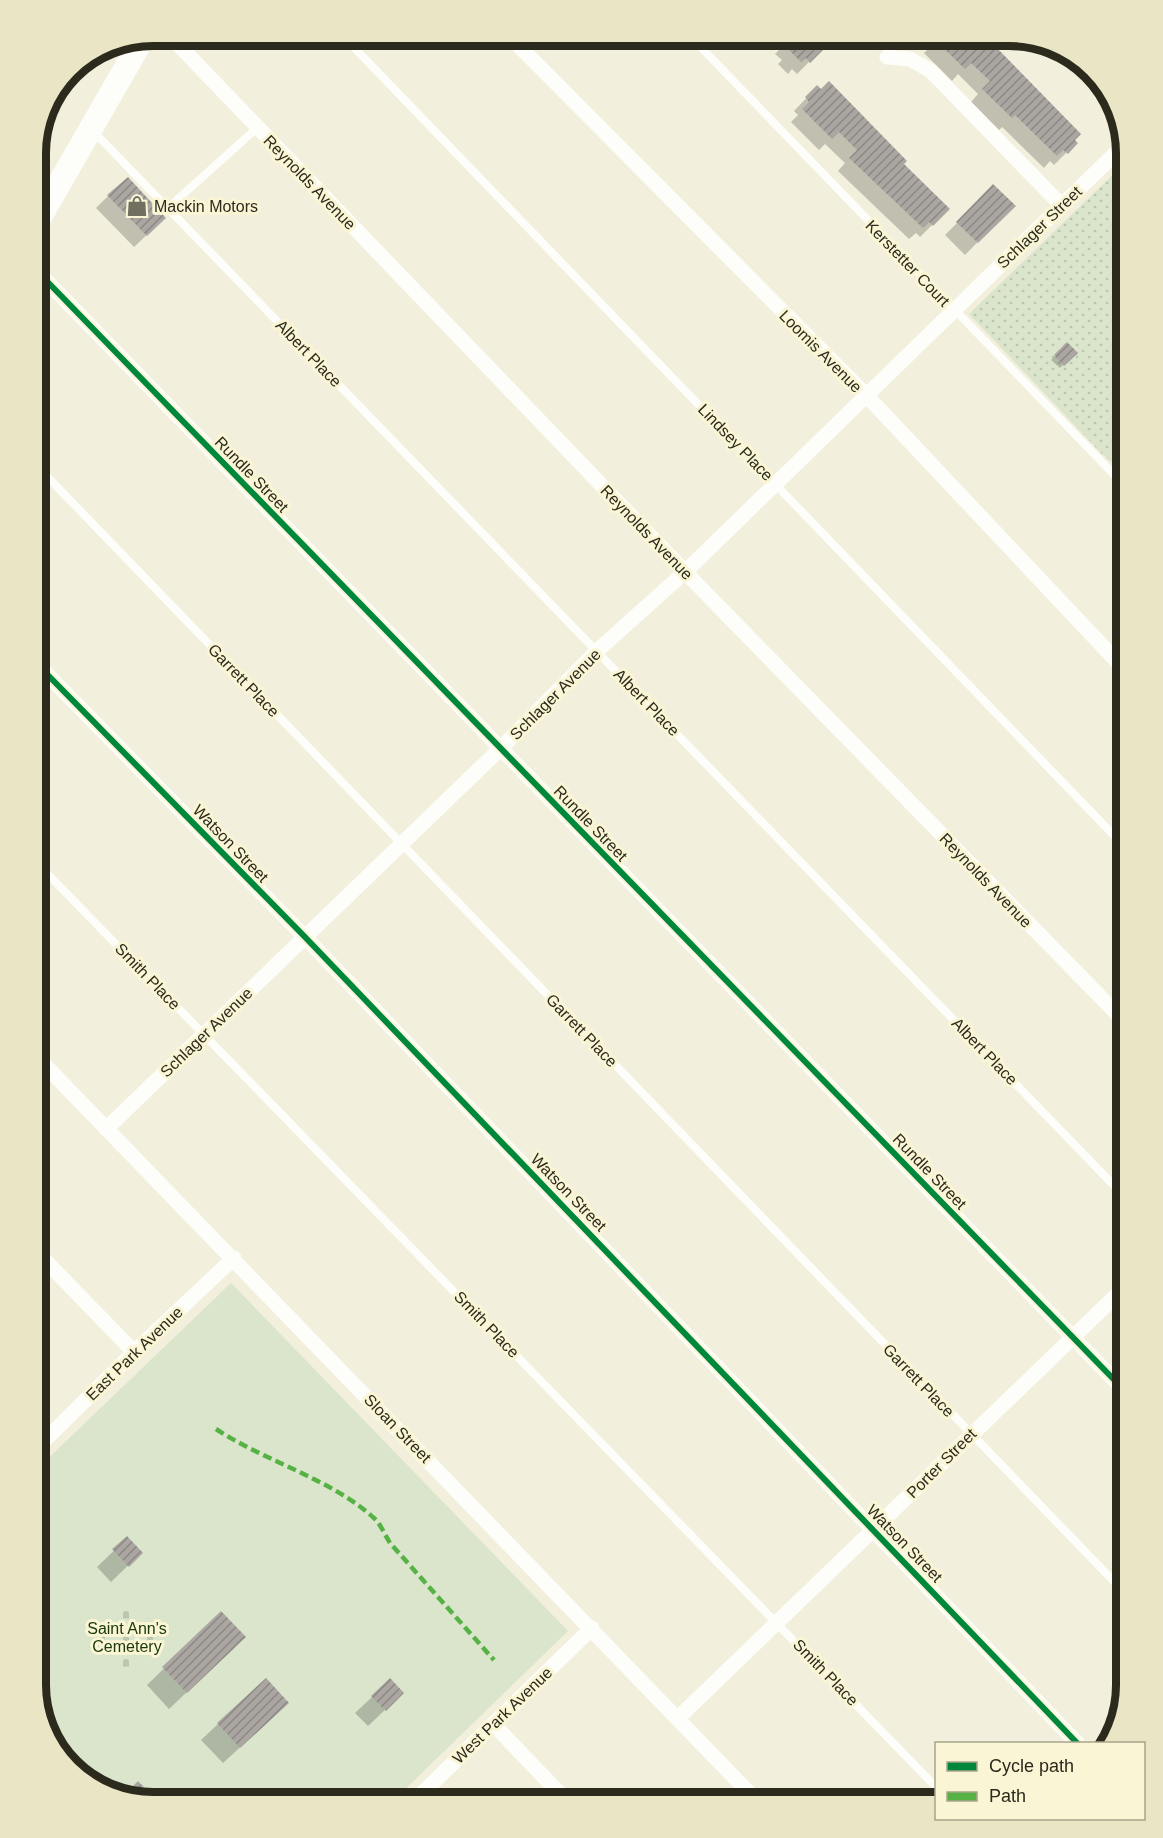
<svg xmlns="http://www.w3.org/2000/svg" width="1163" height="1838" viewBox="0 0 1163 1838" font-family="Arial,sans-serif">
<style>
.grass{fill:#dae5cc}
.cemetery{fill:url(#cemetery-stones)}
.park{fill:url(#park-dots)}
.shadow{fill:#0003}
.building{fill:url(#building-hatch)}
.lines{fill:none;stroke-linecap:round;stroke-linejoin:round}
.lane{stroke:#fdfdfa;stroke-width:8}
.street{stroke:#fdfdfa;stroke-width:15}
.primary{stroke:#fdfdfa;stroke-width:24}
.quiet{stroke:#56b245;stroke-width:4.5;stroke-dasharray:9 4.5;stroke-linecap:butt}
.cycleway-casing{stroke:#faf5d4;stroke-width:10}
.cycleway{stroke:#00873e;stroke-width:6}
.labels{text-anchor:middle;stroke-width:6;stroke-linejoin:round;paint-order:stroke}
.street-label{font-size:16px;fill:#2c2a1d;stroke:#faf5d4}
.poi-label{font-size:16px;fill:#2c2a1d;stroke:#faf5d4;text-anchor:start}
.park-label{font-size:16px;fill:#193809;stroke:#faf5d4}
.rim{fill:none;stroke:#2c2a1d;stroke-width:8}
</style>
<defs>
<pattern id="cemetery-stones" width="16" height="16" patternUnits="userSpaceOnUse" patternTransform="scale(1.5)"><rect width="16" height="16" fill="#dae5cc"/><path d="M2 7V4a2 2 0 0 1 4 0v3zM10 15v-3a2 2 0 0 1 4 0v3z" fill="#bbc5af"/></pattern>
<pattern id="park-dots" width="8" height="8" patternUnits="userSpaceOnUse" patternTransform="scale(1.5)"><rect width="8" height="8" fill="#dae5cc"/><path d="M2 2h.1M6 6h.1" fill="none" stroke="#bbc5af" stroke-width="1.8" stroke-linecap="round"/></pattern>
<pattern id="building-hatch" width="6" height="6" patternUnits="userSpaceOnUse" patternTransform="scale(1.5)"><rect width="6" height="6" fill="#aba6a2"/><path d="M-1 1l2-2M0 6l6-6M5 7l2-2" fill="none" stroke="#8b8783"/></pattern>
</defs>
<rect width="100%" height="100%" fill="#f2efdc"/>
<path class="grass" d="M231,1283l337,348 -176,171h-246l-57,-20 -41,-45 -12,-53v-214z"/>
<path class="cemetery" d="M127,1598l40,39 -42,39 -40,-32z"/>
<path class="park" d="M1127,161v314l-26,-22 -132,-139z"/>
<g class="shadow">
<path d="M793,36l40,2 -36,36 -5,-5 -4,5 -10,-10 4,-4 -7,-6z"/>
<path d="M919,36h64l93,107 -22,22 -4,-4 -6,7 -42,-41 -3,3 -28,-28 7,-8 -20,-20 -6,7 -28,-28 6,-6z"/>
<path d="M817,87l131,122 -28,28 -4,-4 -7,6 -71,-68 7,-8 -20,-19 -6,6 -28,-28 7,-7 -4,-4z"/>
<path d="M994,186l19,20 -48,49 -20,-20z"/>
<path d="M108,196l44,34 -18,17 -38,-39z"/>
<path d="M1067,345l8,8 -15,15 -9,-8z"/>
<path d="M127,1538l14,15 -30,29 -14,-15z"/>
<path d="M221,1613l6,41 -58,55 -22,-24z"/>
<path d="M390,1680l-4,29 -18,17 -13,-13z"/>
<path d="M271,1719l-48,44 -22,-23 17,-16z"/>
</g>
<g class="building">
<path d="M783,36h54l-27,27 -4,-5 -5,4 -12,-12 4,-3z"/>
<path d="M931,36h68l-7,7 89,91 -6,6 3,3 -10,11 -5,-4 -6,6 -42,-41 -3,3 -30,-29 8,-8 -19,-18 -6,6z"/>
<path d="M829,81l78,80 -3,3 46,45 -17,17 -4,-4 -6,6 -74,-70 8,-8 -18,-18 -7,7 -30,-30 7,-7 -4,-5 12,-12 4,4z"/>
<path d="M128,177l38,41 -19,18 -40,-41z"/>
<path d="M993,184l23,22 -38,37 -22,-21z"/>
<path d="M1067,342l11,11 -14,13 -10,-11z"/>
<path d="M127,1536l16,17 -14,14 -17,-18z"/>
<path d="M221,1611l25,26 -59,56 -25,-26z"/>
<path d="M266,1678l23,25 -49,45 -23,-25z"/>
<path d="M390,1678l14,15 -18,18 -15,-15z"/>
<path d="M138,1781l20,21h-12l-21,-8z"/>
</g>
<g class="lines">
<g class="lane">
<path d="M343,36l784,813"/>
<path d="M690,36l437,452"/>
<path d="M94,132l1033,1067"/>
<path d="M168,208l90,-81"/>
<path d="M36,465l1091,1130"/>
<path d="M36,862l900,925"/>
<path d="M36,1430l10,10"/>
</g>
<g class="street">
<path d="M170,36l515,536 442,452"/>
<path d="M509,36l357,359 261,277"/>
<path d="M887,57l23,2 21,12 130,134"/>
<path d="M36,270l1091,1123"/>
<path d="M36,663l268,273 774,808"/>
<path d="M36,1056l722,746"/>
<path d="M106,1129l394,-380 98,-99 87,-78 440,-428"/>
<path d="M36,1251l98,101"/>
<path d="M36,1449l98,-97 100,-94"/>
<path d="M678,1718l449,-433"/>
<path d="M493,1724l75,78"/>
<path d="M413,1802l179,-174"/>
</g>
<path class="primary" d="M36,224l107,-186"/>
<path class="quiet" d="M216,1429c50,33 116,50 159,90 6,6 10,16 15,24l104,117"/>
<defs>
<g id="cycleway">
<path d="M36,270l1091,1123"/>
<path d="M36,663l268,273 774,808"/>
</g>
</defs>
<use href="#cycleway" class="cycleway-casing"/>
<use href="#cycleway" class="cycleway"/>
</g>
<defs>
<symbol id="shop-bare" viewBox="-9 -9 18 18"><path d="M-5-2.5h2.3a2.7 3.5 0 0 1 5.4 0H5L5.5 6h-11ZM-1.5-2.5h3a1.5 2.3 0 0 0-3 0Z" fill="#716f60" stroke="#faf5d4" stroke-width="2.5" paint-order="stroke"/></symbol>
</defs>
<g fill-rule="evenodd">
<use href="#shop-bare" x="122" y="191" width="30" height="30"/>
</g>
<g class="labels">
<g class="street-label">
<text transform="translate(310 182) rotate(46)" y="6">Reynolds Avenue</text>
<text transform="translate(1039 227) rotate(-44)" y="6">Schlager Street</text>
<text transform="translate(908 263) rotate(46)" y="6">Kerstetter Court</text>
<text transform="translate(821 351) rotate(45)" y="6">Loomis Avenue</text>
<text transform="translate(309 353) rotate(46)" y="6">Albert Place</text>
<text transform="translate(736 442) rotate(46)" y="6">Lindsey Place</text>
<text transform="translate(252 474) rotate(46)" y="6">Rundle Street</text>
<text transform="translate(647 532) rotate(46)" y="6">Reynolds Avenue</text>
<text transform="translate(244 680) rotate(46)" y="6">Garrett Place</text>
<text transform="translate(555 694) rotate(-45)" y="6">Schlager Avenue</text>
<text transform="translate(647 702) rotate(46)" y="6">Albert Place</text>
<text transform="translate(591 823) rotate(46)" y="6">Rundle Street</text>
<text transform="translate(231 843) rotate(46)" y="6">Watson Street</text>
<text transform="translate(986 880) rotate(46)" y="6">Reynolds Avenue</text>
<text transform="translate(148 976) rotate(46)" y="6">Smith Place</text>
<text transform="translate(582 1030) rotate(46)" y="6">Garrett Place</text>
<text transform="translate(206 1032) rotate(-44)" y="6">Schlager Avenue</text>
<text transform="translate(985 1051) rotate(46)" y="6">Albert Place</text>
<text transform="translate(930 1171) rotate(46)" y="6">Rundle Street</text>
<text transform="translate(569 1192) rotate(46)" y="6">Watson Street</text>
<text transform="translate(487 1324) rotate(46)" y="6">Smith Place</text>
<text transform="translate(134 1353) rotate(-44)" y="6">East Park Avenue</text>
<text transform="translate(919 1380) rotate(46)" y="6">Garrett Place</text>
<text transform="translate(398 1428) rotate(46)" y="6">Sloan Street</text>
<text transform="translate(941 1463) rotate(-45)" y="6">Porter Street</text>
<text transform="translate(905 1543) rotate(46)" y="6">Watson Street</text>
<text transform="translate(826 1672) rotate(46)" y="6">Smith Place</text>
<text transform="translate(502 1715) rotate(-44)" y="6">West Park Avenue</text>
</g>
<g class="poi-label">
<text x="154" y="212">Mackin Motors</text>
</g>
<g class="park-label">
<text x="127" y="1634">Saint Ann's<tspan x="127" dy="18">Cemetery</tspan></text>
</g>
</g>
<path d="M0 0H1163V1838H0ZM153 46H1009A107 107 0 0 1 1116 153V1685A107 107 0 0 1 1009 1792H153A107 107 0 0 1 46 1685V153A107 107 0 0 1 153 46Z" fill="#eae5c5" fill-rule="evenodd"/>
<path class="rim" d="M153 46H1009A107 107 0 0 1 1116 153V1685A107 107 0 0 1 1009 1792H153A107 107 0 0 1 46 1685V153A107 107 0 0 1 153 46Z"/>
<rect x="935" y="1742" width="210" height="78" fill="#faf5d4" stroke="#a8a48b" stroke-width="1.5"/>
<rect x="947" y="1762" width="30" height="9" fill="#00873e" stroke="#a8a48b" stroke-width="1.5"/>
<text x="989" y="1772" font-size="18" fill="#2c2a1d">Cycle path</text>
<rect x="947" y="1792" width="30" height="9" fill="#56b245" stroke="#a8a48b" stroke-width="1.5"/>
<text x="989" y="1802" font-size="18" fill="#2c2a1d">Path</text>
</svg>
